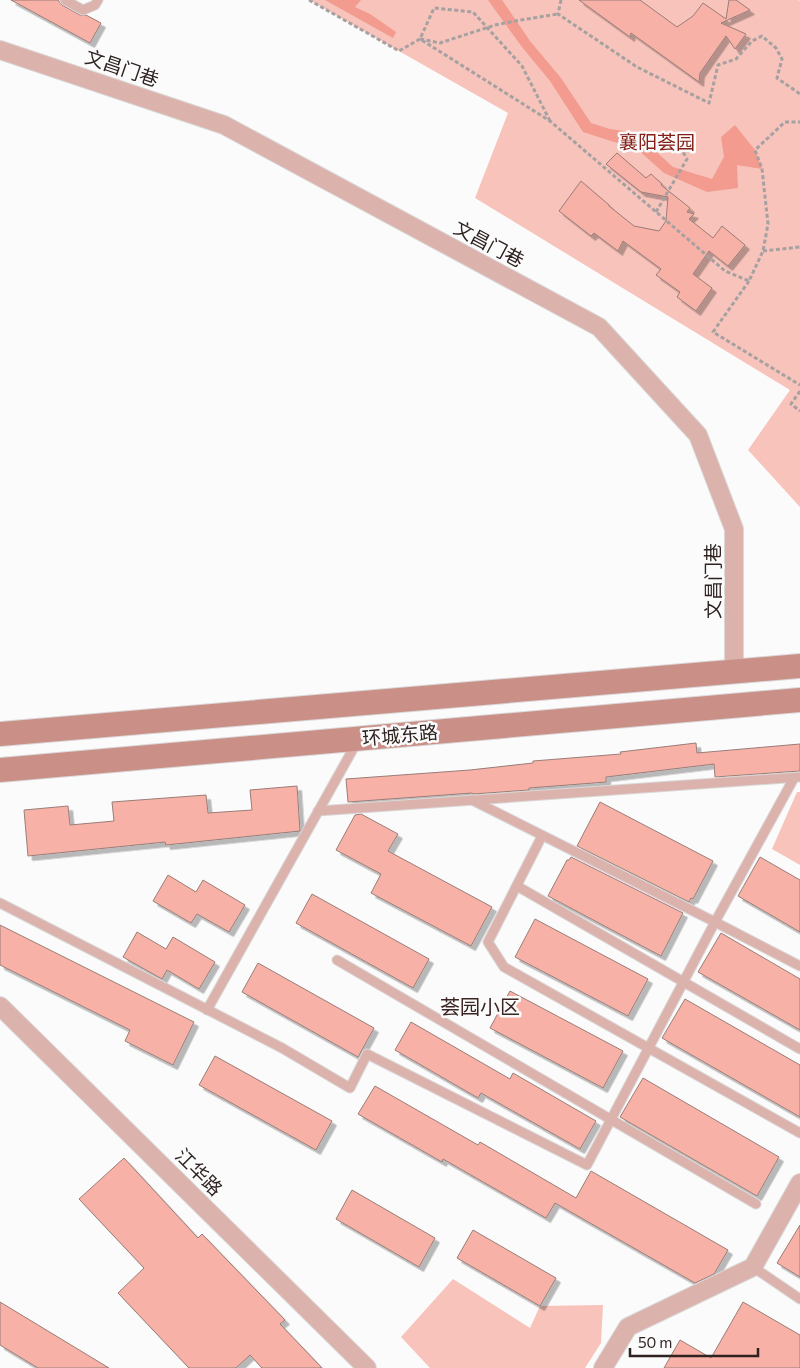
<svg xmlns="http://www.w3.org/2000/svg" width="800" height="1368" viewBox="0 0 800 1368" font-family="Commissioner,'Noto Sans SC',sans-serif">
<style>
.green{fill:#f7c3bb}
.water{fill:#f29b8e}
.building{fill:#f8b1a6;stroke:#997d78;filter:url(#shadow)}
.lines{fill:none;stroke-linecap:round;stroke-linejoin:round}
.service-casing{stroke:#dad8d8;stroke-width:11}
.minor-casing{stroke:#dad8d8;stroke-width:20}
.secondary-casing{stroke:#dad8d8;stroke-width:26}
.path{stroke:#a6a1a1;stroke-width:3;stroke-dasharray:4 2.5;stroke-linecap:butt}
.service{stroke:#dcb3ac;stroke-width:9}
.minor{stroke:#dcb3ac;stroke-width:18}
.secondary{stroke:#ca8f86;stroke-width:24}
.labels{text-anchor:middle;stroke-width:5;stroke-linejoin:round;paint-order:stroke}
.street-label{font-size:19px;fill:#2e2321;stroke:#fbfbfb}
.park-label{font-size:19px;fill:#852018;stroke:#fbfbfb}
.neighbourhood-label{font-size:20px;fill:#3c2522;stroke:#fbfbfb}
</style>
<defs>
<filter id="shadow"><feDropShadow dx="4.5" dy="4.5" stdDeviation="0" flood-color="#0004"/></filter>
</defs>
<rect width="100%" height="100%" fill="#fbfbfb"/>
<g class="green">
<path d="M309,0h490l1,1v506l-52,-57 42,-60 -315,-192 33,-85z"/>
<path d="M797,792h3v73l-28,-16z"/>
<path d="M453,1279l77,49 10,-22 63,-1 -2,38 -16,25h-155l-29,-31z"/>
</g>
<g class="water">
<path d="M325,0h36l-6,7 15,7 26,18 -3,6z"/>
<path d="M488,0h14l28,41 31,37 30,45 19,6 21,3 10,6 32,29 39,12 12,-22 -3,-20 14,-12 20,25 7,19 -25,-4 1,23 -31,4 -43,-19 -28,-25 -25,-7 -28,-9 -33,-51 -28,-34z"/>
</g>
<g class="building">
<path d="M11,0h47l4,5 18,10h6l15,8 -11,20z"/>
<path d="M579,0h61l37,27 16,-11 10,-13 23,16 3,-19h7l14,10 -29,13 25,11 -11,15 -9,-13 -26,37 -1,9 -68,-49 -1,4z"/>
<path d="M617,153l29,25 5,-4 11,10 -1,1 29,23 -3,4 7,2 -5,5 24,19 9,-12 23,19 -17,21 -19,-15 -16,23 19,14 -16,23 -19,-14 3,-5 -24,-17 5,-6 -38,-28 -5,10 -24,-18 -3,3 -32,-25 22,-30 28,24v1l25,20 25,5 7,-10 2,-24 -27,-5 -35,-28z"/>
<path d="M696,743l1,10 103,-9v27l-85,6 -1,-13 -108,13v5l-77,6v2l-56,4 -1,-1 -124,9 -2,-23 124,-9 63,-7v-2l88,-7 -1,-2z"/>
<path d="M297,786l3,45 -134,14 -1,-3 -137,14 -4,-46 44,-4 2,19 44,-4 -2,-19 94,-7 2,18 44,-3 -2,-20z"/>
<path d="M600,802l113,59 -20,38 -2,-1 -2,4 -112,-56z"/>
<path d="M361,814l37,20 -10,17 104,56 -21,39 -100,-53 10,-19 -45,-24 19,-35z"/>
<path d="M571,857l112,56 -22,43 -113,-60 19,-36h2z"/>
<path d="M760,857l40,23v52l-62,-36z"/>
<path d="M168,875l28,17 7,-12 42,25 -16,27 -32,-18 -6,9 -38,-22z"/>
<path d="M312,894l117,65 -16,29 -117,-65z"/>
<path d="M535,919l113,60 -20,37 -113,-59z"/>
<path d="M0,925l194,97 -21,43 -48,-24 5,-11 -130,-65z"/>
<path d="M137,932l29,17 7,-12 42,25 -16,27 -32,-19 -5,9 -39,-22z"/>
<path d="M721,933l79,46v51l-102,-58z"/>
<path d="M258,963l116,65 -16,29 -116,-65z"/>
<path d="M510,991l113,60 -20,37 -113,-60z"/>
<path d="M685,999l115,66v52l-138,-79z"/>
<path d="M411,1022l99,57 3,-6 83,48 -16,28 -99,-56 -3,5 -83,-48z"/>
<path d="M215,1056l117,65 -16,29 -117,-65z"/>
<path d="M643,1078l136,79 -22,39 -137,-79z"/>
<path d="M375,1086l103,59 2,-3 96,56 15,-27 137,79 -14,24 -19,9 -140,-80 -9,15 -103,-59 -1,3 -84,-48z"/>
<path d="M124,1158l74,80 4,-4 83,86 -5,4 42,44h-60l-12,-13 -14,13h-47l-71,-75 26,-25 -65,-69z"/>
<path d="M352,1190l83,48 -16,29 -83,-48z"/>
<path d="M800,1225v52l-23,-14z"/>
<path d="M473,1230l83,48 -16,28 -83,-48z"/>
<path d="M0,1302l109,66h-71l-38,-23z"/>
<path d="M743,1302l57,33v33h-136l16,-28 31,18z"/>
</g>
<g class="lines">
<defs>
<g id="service">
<path d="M65,0l18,10 12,-5 3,-5"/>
<path d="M472,800l243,122 85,44"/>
<path d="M318,811l482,-34"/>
<path d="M542,836l-54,106 16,25 296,166"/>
<path d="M517,886l283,163"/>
<path d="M0,903l282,145 68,40 17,-34 220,111 128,-243 79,-144"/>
<path d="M337,960l419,244"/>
<path d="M207,1010l150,-268"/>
<path d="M753,1267l47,32"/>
</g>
<g id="minor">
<path d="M0,50l224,75 375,202 99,108 36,94v143"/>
<path d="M0,1006l367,362"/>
<path d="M603,1368l25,-41 125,-60 47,-84"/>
</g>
<g id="secondary">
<path d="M0,734l800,-68"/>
<path d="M0,770l800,-70"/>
</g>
</defs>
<use href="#service" class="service-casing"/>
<use href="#minor" class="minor-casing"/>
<use href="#secondary" class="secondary-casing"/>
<g class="path">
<path d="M309,0l90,51 21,-12 130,82 175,150 24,10 14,-30 5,-27 -6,-55 -7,-19 30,-28h15"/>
<path d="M561,0l-3,14 79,53 72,36 9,-38 18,-6 16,-18 10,-5 14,12 6,11 -5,19 23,16"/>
<path d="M550,121l-28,-55 -49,-54 -39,-4 -14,31 20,4 55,-18 26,-5 37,-6"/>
<path d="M656,212l31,-53 -4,-7"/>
<path d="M763,251l37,-4"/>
<path d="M749,281l-36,51 87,53"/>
<path d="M800,391l-9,13 9,7"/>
</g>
<use href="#service" class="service"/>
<use href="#minor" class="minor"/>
<use href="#secondary" class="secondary"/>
</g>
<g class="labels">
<g class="street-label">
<text transform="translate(122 68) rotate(19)" y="7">文昌门巷</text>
<text transform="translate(489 244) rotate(28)" y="7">文昌门巷</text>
<text transform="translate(713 581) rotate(-90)" y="7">文昌门巷</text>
<text transform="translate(400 735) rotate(-5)" y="7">环城东路</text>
<text transform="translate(199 1172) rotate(45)" y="7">江华路</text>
</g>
<g class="park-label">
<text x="657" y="149">襄阳荟园</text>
</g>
<g class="neighbourhood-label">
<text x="480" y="1014">荟园小区</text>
</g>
</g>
<path d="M630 1348v8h128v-8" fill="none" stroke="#2e2321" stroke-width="2.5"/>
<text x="638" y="1348" font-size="15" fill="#2e2321" stroke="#fbfbfb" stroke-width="4" paint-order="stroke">50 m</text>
</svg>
